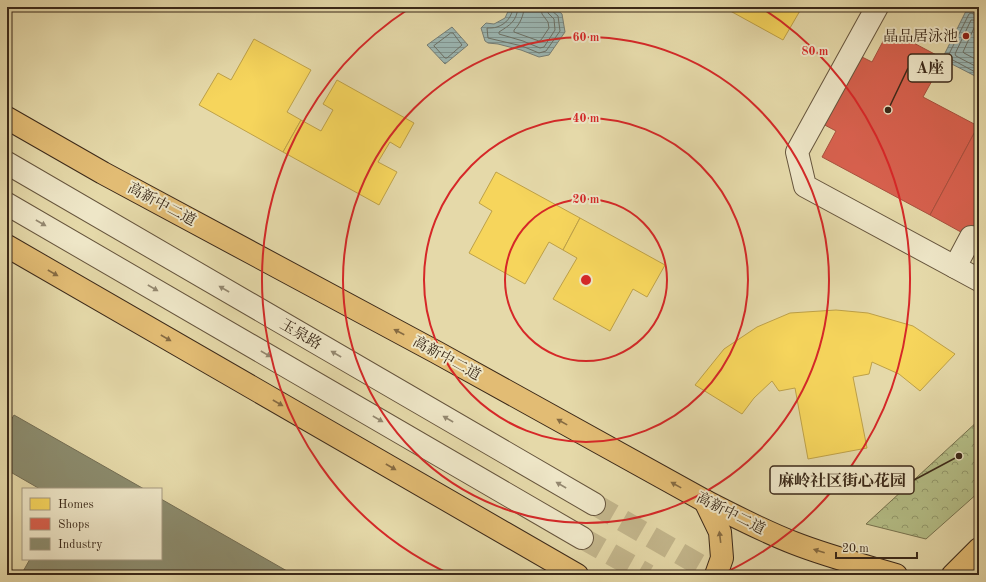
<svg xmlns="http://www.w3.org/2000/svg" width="986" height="582" viewBox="0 0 986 582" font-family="'Old Standard TT','Noto Serif SC',serif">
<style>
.park{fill:url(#park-crowns);stroke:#787450}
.water{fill:url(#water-rules);stroke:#757e76}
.homes{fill:#f6d55c;stroke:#bea148}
.shops{fill:#d6604d;stroke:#a8503d}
.industry{fill:#8c8c6e;stroke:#746e54}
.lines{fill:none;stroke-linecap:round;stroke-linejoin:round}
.shore{stroke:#6b7066;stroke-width:1}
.minor-tunnel{stroke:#c3b68c;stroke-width:22;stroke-dasharray:22 11;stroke-linecap:butt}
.minor-casing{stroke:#66553d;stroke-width:24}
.major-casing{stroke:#3b2919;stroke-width:24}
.minor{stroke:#eee6c7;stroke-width:22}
.major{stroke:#e2bc74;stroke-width:22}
.oneway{fill:#948870}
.oneway2{fill:#866b42}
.ring{fill:none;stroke:#d62828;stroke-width:2}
.poi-dot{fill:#8f2418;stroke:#eee6c7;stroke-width:1.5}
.labels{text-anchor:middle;stroke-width:4;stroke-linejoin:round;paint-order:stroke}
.poi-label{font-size:15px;fill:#3b2919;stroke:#eee6c7;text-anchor:end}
.street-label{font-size:15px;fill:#3b2919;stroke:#eee6c7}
.centre{fill:#d62828;stroke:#eee6c7;stroke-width:2}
.ring-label{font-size:12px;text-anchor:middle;font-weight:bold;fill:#d62828;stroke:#eee6c7;stroke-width:4;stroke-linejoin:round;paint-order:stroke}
.leader{fill:none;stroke:#3b2919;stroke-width:1.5}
.callout-dot{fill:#3b2919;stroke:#eee6c7;stroke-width:1.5}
.callout{fill:#eee6c7;stroke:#3b2919;stroke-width:1.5}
.callout-label{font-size:16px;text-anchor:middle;font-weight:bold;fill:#3b2919}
</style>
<defs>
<pattern id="park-crowns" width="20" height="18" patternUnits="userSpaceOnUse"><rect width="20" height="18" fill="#b5bf88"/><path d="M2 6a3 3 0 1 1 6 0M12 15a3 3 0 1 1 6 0" fill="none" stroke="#949b6e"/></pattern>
<pattern id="water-rules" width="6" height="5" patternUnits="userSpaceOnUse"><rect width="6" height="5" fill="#9bb7b4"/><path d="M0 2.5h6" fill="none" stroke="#809592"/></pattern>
</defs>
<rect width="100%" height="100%" fill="#e5d9a9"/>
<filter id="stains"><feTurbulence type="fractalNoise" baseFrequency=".005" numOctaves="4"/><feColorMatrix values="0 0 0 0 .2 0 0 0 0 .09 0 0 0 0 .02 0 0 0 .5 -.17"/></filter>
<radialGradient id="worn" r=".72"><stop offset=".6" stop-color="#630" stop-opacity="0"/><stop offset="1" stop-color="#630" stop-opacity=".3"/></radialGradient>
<path class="park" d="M979,420v72l-53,47 -60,-15z"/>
<g class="water">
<path d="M510,7h44l8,7 3,18 -16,23 -10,2 -18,-7 -23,-6 -10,-1 -3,-2 -4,-13 5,-5 8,1 11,-6z"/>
<path d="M968,7l11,5v66l-37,-19z"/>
<path d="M452,27l16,18 -23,19 -18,-19z"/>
</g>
<g class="homes">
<path d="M723,7h74l4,2 -18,31z"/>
<path d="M254,39l57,31 -24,42 14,8 -18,32 -84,-47 19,-32 13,7z"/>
<path d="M337,80l77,43 -14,25 -10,-6 -12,20 19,10 -18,33 -96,-53 18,-32 20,11 12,-21 -10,-6z"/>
<path d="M496,172l84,46 -17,32 -14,-8 -24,42 -56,-31 23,-42 -13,-8z"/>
<path d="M580,218l85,47 -18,32 -14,-8 -23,42 -57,-32 24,-41 -14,-8z"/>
<path d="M836,310l32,3 45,13 42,28 -35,37 -21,-17 -27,-12 -3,12 -16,3 14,71 -59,11 -13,-71 -16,3 -7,-10 -18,17 -12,16 -47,-29 29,-36 33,-22 33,-14z"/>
</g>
<g class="shops">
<path d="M889,30l55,29 -21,38 55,29 -48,89 -108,-58 14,-26 -15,-8 37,-68 14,7z"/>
<path d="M978,126l1,1v115l-49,-27z"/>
</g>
<g class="industry">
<path d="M14,415l130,74h-104l-33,-19v-52l4,2z"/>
<path d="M161,499l133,76h-287v-8l14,8 9,-16h131z"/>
</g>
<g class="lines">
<g class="shore">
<path d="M513,7c-1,10 -7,17 -16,20 -3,1 -7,1 -10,1l1,10 34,8 17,7 7,-2 14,-20 -2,-15 -6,-5v-4"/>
<path d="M518,7c-1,14 -8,18 -19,25v2l24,7 17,7 4,-1 11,-17 -1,-11 -6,-6 -1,-6"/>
<path d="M524,7c0,8 -4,17 -10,23v2l25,9 2,-1 8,-12 -1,-6 -6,-8 -1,-7"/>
<path d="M979,16l-3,-1 -5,-2 -2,1 -21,42 1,2 30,16"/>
<path d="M979,21l-6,-1h-2l-16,34 1,2 23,12"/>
<path d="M979,27l-5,1 -11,24 1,1 15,8"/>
<path d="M451,33h2l9,12 -15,13h-2l-10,-11 -1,-1z"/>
</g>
<g class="minor-tunnel">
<path d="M594,504l123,71"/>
<path d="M582,538l66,37"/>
</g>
<defs>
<g id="minor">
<path d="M877,7l-80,145 8,34 174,94"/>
<path d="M7,163l587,341"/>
<path d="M7,204l575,334"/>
<path d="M955,267l16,-30"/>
</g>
<g id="major">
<path d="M7,118l96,55 333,179 269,149c29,15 58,30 89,42 33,13 68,22 102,32"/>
<path d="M7,246l570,329"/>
<path d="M705,501l15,31 2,26 -6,17"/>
<path d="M953,575l26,-26"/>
</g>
</defs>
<use href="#minor" class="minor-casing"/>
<use href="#major" class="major-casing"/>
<use href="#minor" class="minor"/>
<use href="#major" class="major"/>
</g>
<defs><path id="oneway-solid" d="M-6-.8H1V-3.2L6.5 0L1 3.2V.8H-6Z"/></defs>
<g class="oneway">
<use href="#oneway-solid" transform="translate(41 223) rotate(30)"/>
<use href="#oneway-solid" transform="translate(153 288) rotate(30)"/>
<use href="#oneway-solid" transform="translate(224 289) rotate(-150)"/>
<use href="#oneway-solid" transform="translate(266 354) rotate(30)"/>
<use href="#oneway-solid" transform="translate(336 354) rotate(-150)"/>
<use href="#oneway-solid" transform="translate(378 419) rotate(30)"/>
<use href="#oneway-solid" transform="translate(448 419) rotate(-150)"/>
<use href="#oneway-solid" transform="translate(561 485) rotate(-150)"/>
</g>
<g class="oneway2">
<use href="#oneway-solid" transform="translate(53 273) rotate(30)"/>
<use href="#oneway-solid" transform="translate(399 332) rotate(-152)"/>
<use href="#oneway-solid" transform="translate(166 338) rotate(30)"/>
<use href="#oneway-solid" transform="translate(278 403) rotate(30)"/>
<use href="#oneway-solid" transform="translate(562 422) rotate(-151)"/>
<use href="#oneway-solid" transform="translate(391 467) rotate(30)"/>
<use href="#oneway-solid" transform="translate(676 485) rotate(-151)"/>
<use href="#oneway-solid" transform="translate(720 537) rotate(-97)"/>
<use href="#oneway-solid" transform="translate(819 551) rotate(-162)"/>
</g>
<g class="ring">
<circle cx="586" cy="280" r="81"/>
<circle cx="586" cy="280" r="162"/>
<circle cx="586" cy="280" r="243"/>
<path d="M452 575A324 324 0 0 1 410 8M762 8A324 324 0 0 1 720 575"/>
</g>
<circle class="poi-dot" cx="966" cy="36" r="4"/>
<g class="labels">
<g class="poi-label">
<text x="958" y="41">晶品居泳池</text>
</g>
<g class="street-label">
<text transform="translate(162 204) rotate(28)" y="5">高新中二道</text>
<text transform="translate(301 334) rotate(30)" y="5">玉泉路</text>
<text transform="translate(447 358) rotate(29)" y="5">高新中二道</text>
<text transform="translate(731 513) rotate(27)" y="5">高新中二道</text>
</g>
</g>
<circle cx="586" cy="280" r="6" class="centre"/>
<g class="ring-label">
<text x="586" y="41">60 m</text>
<text x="815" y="55">80 m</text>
<text x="586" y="122">40 m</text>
<text x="586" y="203">20 m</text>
</g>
<path class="leader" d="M888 110L908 68M959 456L914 480"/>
<g class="callout-dot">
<circle cx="888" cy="110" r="4"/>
<circle cx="959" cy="456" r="4"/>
</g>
<g class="callout">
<rect x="908" y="54" width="44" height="28" rx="4"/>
<rect x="770" y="466" width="144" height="28" rx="4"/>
</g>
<g class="callout-label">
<text x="930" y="73">A座</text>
<text x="842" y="486">麻岭社区街心花园</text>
</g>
<rect width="986" height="582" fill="none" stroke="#e5d9a9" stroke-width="24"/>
<rect x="8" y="8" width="970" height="566" fill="none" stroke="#3b2919" stroke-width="2"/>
<rect x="12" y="12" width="962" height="558" fill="none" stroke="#3b2919"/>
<rect x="22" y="488" width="140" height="72" fill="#eee6c7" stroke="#a69a81"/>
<rect x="30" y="498" width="20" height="12" fill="#f6d55c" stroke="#a69a81"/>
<text x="58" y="508" font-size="12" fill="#3b2919">Homes</text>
<rect x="30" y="518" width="20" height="12" fill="#d6604d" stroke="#a69a81"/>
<text x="58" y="528" font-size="12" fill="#3b2919">Shops</text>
<rect x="30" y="538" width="20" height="12" fill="#8c8c6e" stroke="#a69a81"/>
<text x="58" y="548" font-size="12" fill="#3b2919">Industry</text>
<path d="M836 552v6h81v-6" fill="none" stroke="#3b2919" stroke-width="2"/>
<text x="842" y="552" font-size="12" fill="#3b2919" stroke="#eee6c7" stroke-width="3" paint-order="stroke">20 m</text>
<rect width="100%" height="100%" filter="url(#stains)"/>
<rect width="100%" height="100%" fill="url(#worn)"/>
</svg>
